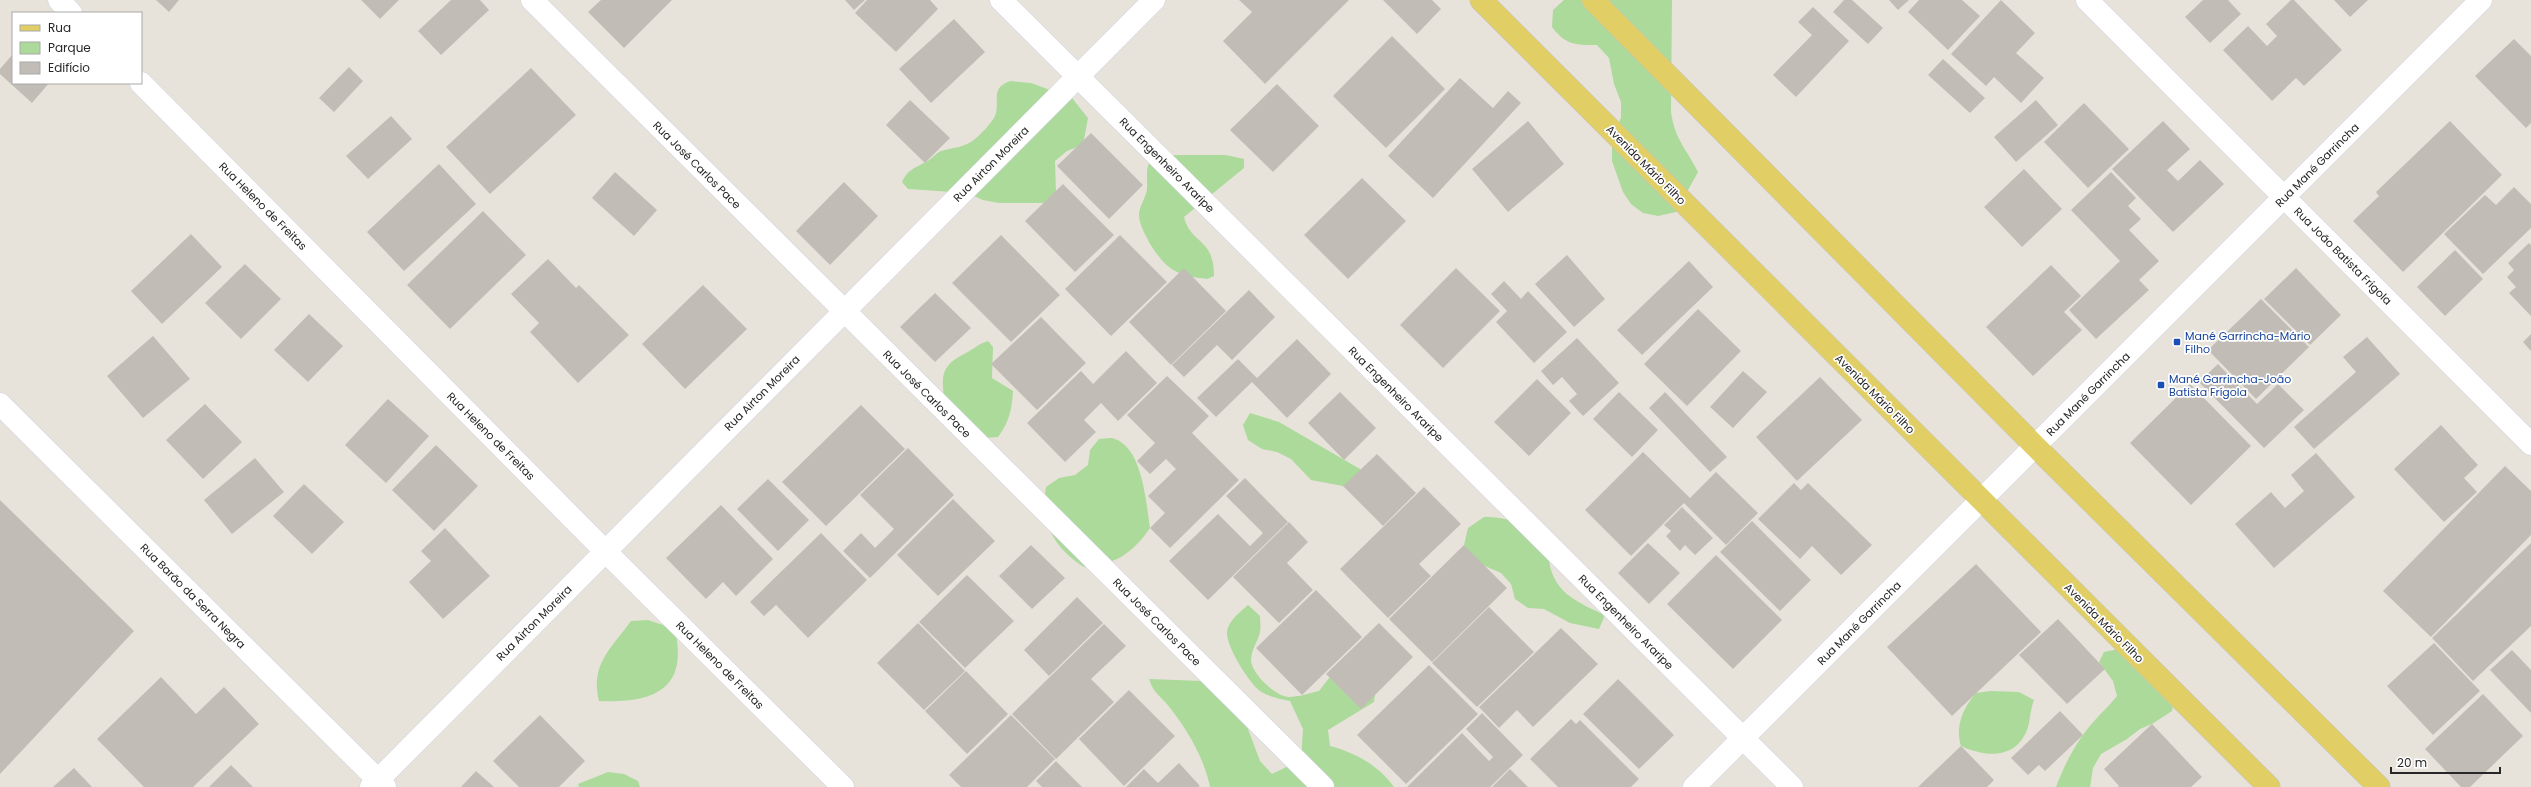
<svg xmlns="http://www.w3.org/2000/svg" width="2531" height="787" viewBox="0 0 2531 787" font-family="Poppins,sans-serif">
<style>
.green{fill:#abda9b}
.building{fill:#c1bdb6}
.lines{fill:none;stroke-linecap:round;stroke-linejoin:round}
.minor-casing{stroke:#cfd1df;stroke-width:23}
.major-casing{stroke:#c3c3c3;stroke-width:23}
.minor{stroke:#fff;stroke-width:22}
.major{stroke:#e1cf66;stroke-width:22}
.transit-dot{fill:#1a4fb4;stroke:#fff;stroke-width:1.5}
.labels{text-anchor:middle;stroke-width:3.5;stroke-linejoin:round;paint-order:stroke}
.street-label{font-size:11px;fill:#272727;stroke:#fff}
.transit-label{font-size:11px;fill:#164399;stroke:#fff;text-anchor:start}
</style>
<rect width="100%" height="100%" fill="#e8e3da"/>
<g class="green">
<path d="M1564,0h108l-1,112c4,28 15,36 27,60l-22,40 -18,4 -15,-3 -12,-9 -8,-12 -11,-31v-14l9,-30v-15l-7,-18 -5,-26 -12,-13c-23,0 -31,0 -45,-18l1,-17z"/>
<path d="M1011,81l20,2 41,15 16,20 -5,27 -16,6 -12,10 1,32 -12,10h-45l-16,-3 -16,-7 -59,-4 -6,-7c6,-13 13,-14 24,-20 6,-3 10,-9 15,-11 13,-4 23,-3 34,-12 6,-5 19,-18 21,-26 3,-15 -5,-26 15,-32z"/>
<path d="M1159,155h67l18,4v9l-60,49c7,28 30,20 30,59l-7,3c-32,-4 -40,-9 -57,-35 -4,-8 -11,-20 -11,-29 0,-9 7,-17 8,-26 1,-15 -4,-27 12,-34z"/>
<path d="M988,341l5,6 -1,31 21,13c-1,19 -4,31 -15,46l-15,1 -38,-32c-3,-29 -7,-39 21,-53 8,-4 12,-9 22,-12z"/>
<path d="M1250,413l29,9 81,47 -1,15 -16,2 -32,-6 -20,-21 -14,-7 -15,-3 -14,-9 -5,-15z"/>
<path d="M1099,439c5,0 12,-2 16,0 28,10 31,64 35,89 -17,25 -35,37 -66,39 -30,-19 -44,-44 -38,-80l13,-9 16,-3 13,-10 2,-15z"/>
<path d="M1484,517c18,0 30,3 46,12v15l2,-3 16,5c0,43 22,53 57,69l-6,14 -29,-6 -26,-14 -16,-1 -13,-9 -4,-15 -10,-11 -32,-14 -5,-14 4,-17z"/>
<path d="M1248,605l12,11c0,5 1,11 0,16 -2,10 -8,15 -9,28 0,13 25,37 38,37 10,0 21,-4 30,-6l10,-13 16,-4 31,14 -2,14 -46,28 2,16c26,7 48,19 64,41h-184c-6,-30 -24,-60 -44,-84 -9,-10 -12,-10 -17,-24l53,2 26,16 20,32 12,32 12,13 29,-14 2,-31 -13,-28c-10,-2 -21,-4 -30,-10 -11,-8 -34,-45 -33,-59 1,-11 13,-20 21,-27z"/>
<path d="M648,620l15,5 13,10c11,58 -28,68 -77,66 -9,-37 12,-52 32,-80z"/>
<path d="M2118,649l56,51 -2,11 -20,13 -12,5 -13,10 -26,15 -8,14 -3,19h-34c9,-24 22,-49 40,-68 7,-8 14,-14 21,-23l-4,-15 -14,-19 5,-10z"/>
<path d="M1991,691l28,1 15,8c-4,10 -4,23 -7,30 -12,30 -42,27 -66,16 -6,-20 2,-38 15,-53z"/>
<path d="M608,772l16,2 14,7 2,6h-61l-1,-3z"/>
</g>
<g class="building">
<path d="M156,0h23l-10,12z"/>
<path d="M361,0h38l-19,19z"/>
<path d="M451,0h29l9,10 -48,45 -23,-24z"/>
<path d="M601,0h71l-48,48 -36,-36z"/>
<path d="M845,0h20l-11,10z"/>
<path d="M867,0h63l8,9 -42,43 -41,-39z"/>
<path d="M1239,0h110l-84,84 -42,-43 29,-29z"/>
<path d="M1383,0h49l9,9 -24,25z"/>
<path d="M1844,0h8l31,28 -15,16 -35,-32z"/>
<path d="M1889,0h20l-11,10z"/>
<path d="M1919,0h43l18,16 -32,34 -40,-38z"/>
<path d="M2001,0l34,33 -19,20 28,25 -23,25 -27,-26 -8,9 -35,-32z"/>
<path d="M2203,0h25l13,14 -31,29 -25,-26z"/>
<path d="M2291,0h3l48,50 -38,36 -8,-8 -24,23 -49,-51 25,-24 19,20 10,-10 -11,-12z"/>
<path d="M2334,0h34l-18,17z"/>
<path d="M1813,7l36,34 -53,56 -23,-22 39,-40 -14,-13z"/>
<path d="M954,19l31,33 -54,51 -32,-34z"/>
<path d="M1392,36l53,53 -59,59 -53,-52z"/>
<path d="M2514,39l17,17v67l-5,5 -51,-52z"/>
<path d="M13,54v29h36l-17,20 -32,-29v-5z"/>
<path d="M1943,59l42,39 -15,15 -42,-38z"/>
<path d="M349,67l14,14 -29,31 -15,-14z"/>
<path d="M531,68l45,47 -86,79 -44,-47z"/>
<path d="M1460,78l33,30 15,-17 13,12 -88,95 -45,-42z"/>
<path d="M1277,84l42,42 -46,46 -43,-42z"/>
<path d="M910,100l40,38 -25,25 -39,-38z"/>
<path d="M2036,100l22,25 -42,37 -22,-25z"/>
<path d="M2084,103l45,46 -41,39 -44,-46z"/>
<path d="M391,116l21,23 -44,40 -22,-23z"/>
<path d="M1528,121l36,43 -56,48 -36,-43z"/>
<path d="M2163,121l27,28 -23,21 11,11 22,-21 24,24 -51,48 -61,-63z"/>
<path d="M2450,121l52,54 -99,97 -50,-51 26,-25 -3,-4z"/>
<path d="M1091,133l52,52 -34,34 -52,-53z"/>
<path d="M439,164l37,40 -72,67 -37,-39z"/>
<path d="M2024,169l38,40 -40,38 -38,-40z"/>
<path d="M615,172l42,38 -23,26 -42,-38z"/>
<path d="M2111,172l25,26 -8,8 13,13 -12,11 30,31 -20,19 10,10 -53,49 -27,-29 51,-49 -49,-51z"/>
<path d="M1362,178l44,43 -58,58 -44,-44z"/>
<path d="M844,182l34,34 -48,49 -34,-34z"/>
<path d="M1063,184l51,51 -39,37 -50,-51z"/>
<path d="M2514,187l17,17v24l-48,46 -39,-40 41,-39 11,10z"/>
<path d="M483,211l43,44 -76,74 -43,-44z"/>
<path d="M191,234l31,33 -60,57 -31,-33z"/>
<path d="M1001,235l59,60 -49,47 -59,-59z"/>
<path d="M1120,235l47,47 -56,54 -46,-47z"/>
<path d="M2529,243l2,2v71l-22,-23 7,-6 -9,-10 7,-7 -6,-7z"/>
<path d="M2455,250l28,29 -38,37 -28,-29z"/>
<path d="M1567,255l38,44 -31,28 -39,-43z"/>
<path d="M548,259l28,29 3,-3 50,50 -51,48 -48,-51 9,-9 -28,-29z"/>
<path d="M1689,261l24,26 -71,68 -25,-25z"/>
<path d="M245,264l36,35 -40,40 -36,-36z"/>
<path d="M2051,265l30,31 -17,16 18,18 -49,46 -47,-49z"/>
<path d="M1184,268l42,43 -55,54 -42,-43z"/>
<path d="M1456,268l44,43 -57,57 -43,-43z"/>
<path d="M2296,268l45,47 -31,30 -46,-46z"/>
<path d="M1504,281l17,18 7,-8 39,41 -33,31 -38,-41 11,-11 -16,-17z"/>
<path d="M703,285l44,44 -62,60 -43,-45z"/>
<path d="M1249,290l26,27 -43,43 -15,-15 -33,32 -12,-12z"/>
<path d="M935,293l36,35 -36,34 -35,-35z"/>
<path d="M2261,299l48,48 -53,52 -48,-49z"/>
<path d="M1698,309l43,42 -54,55 -43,-42z"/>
<path d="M309,314l34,32 -35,36 -34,-32z"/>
<path d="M1041,317l45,46 -49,47 -46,-46z"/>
<path d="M2531,334v17l-8,-9z"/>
<path d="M153,336l37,43 -47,39 -36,-42z"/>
<path d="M2367,337l33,37 -86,75 -20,-22 62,-55 -13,-15z"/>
<path d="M1577,338l42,45 -36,33 -14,-15 8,-7 -15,-17 -9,8 -12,-14z"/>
<path d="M1297,339l34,35 -44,44 -35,-36 -36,35 -19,-19 41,-39 19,19z"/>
<path d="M1126,351l31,32 -39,38 -17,-18 -17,17 12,12 -31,30 -38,-39 54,-52 12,13z"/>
<path d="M2218,364l39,40 21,-20 26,26 -40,38 -65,-66z"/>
<path d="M1743,371l24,21 -34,36 -23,-21z"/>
<path d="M1167,376l42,40 -17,17 47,47 -69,68 -20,-20 15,-15 -17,-17 28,-27 -10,-10 -16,15 -13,-13 18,-18 -28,-28z"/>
<path d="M1820,377l42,43 -65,61 -41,-44z"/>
<path d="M1537,379l34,34 -42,43 -35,-34z"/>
<path d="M2190,384l61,62 -60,59 -61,-62z"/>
<path d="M1340,392l36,36 -32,32 -36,-37z"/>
<path d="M1619,392l39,38 -26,27 -39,-38z"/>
<path d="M1665,392l62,65 -17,15 -61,-64z"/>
<path d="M388,399l41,37 -43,47 -41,-38z"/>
<path d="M205,404l37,38 -39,37 -37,-39z"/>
<path d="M861,405l44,44 -79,77 -44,-44z"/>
<path d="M2441,425l37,40 -14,13 13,14 -33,30 -50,-53z"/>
<path d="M436,445l42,41 -44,45 -42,-41z"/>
<path d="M908,448l46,47 -84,83 -27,-27 18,-18 14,15 19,-19 -34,-34z"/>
<path d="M1643,452l47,46 26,-26 42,41 -32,32 -42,-42 -53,53 -46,-46z"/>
<path d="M2316,453l39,44 -81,71 -39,-44 36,-32 14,16 19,-17 -13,-16z"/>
<path d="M1377,454l39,39 -33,33 -40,-40z"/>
<path d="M255,458l29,34 -52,42 -28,-34z"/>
<path d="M2505,466l26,25v44l-100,102 -48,-46z"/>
<path d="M1245,478l43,44 -80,78 -39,-39 49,-47 32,32 13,-13 -37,-37z"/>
<path d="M768,479l41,41 -31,31 -41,-42z"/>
<path d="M1794,483l7,7 7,-7 64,62 -31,30 -29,-29 -12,13 -42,-40z"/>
<path d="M304,484l40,38 -32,32 -39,-38z"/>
<path d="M1424,487l37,37 -42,40 12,12 -43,42 -48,-49z"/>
<path d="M953,499l42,42 -57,55 -41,-41z"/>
<path d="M0,500l134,131 -134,143z"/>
<path d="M721,505l52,54 -37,37 -13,-14 -17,17 -40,-41z"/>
<path d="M1682,507l31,31 -18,17 -10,-10 -5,6 -14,-15 5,-5 -7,-6z"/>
<path d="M1752,521l59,59 -31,31 -60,-59z"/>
<path d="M1289,522l19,20 -21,21 26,27 -34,33 -46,-46z"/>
<path d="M445,528l45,48 -47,43 -34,-37 22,-21 -10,-10z"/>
<path d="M821,533l46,47 -59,58 -32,-33 -12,11 -14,-14z"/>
<path d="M1648,543l32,30 -31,31 -31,-31z"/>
<path d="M2531,543v83l-58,55 -41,-43z"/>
<path d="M1031,545l34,33 -33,31 -33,-33z"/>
<path d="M1464,545l43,43 -75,74 -43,-43z"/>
<path d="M1716,555l66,65 -49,49 -66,-65z"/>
<path d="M1976,564l65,68 -89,84 -65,-69z"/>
<path d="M967,575l47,46 -49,47 -46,-46z"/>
<path d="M1316,590l46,47 -60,58 -46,-47z"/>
<path d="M1077,597l26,26 -54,53 -25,-26z"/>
<path d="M1489,607l45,45 -57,55 -45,-44z"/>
<path d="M2058,619l47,50 -38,35 -48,-49z"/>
<path d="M918,623l47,48 -41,39 -47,-47z"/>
<path d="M1379,623l34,34 -52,52 -35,-35z"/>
<path d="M1104,624l22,22 -35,33 23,23 -58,57 -44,-45z"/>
<path d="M1561,628l37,36 -65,63 -16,-17 -18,18 -20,-21z"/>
<path d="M2434,643l46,48 -47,44 -46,-49z"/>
<path d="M2512,650l19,20v43l-41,-43z"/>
<path d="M1429,665l49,49 -72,70 -49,-49z"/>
<path d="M966,671l42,43 -41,40 -42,-43z"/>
<path d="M161,677l35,37 28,-27 35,37 -66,63h-49l-47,-48z"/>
<path d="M1618,679l56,56 -35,34 -56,-55z"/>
<path d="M1129,690l46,46 -51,50 -45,-47z"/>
<path d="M2483,694l40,42 -53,51h-9l-36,-38z"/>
<path d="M2060,711l23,24 -38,36 -6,-6 -11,10 -17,-17z"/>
<path d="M1482,713l41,42 -33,32h-83l55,-54 27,28 4,-4 -27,-28z"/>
<path d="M540,715l45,46 -26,26h-40l-26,-26z"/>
<path d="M1011,715l44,44 -28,28h-66l-12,-12z"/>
<path d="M1571,719l5,5 4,-4 59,59 -8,8h-73l-28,-28z"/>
<path d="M2152,724l50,53 -11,10h-73l1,-1 -15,-17z"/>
<path d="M1961,746l33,34 -7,7h-69z"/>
<path d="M1056,761l26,26h-40l-6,-6z"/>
<path d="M1179,763l21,23 -2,1h-72l18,-18 14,14z"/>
<path d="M231,765l22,22h-44z"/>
<path d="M74,768l18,19h-39z"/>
<path d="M1510,769l18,18h-36z"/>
<path d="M476,771l18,16h-33z"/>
</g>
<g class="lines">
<defs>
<g id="minor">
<path d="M59,0l12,13"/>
<path d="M532,0l791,787"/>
<path d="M1001,0l791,787"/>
<path d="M2087,0l444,444"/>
<path d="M141,83l464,468 238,236"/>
<path d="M0,404l385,383"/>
<path d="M371,787l783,-787"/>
<path d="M1694,787l787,-787"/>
</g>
<g id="major">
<path d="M1481,0l788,787"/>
<path d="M1593,0l442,446 344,341"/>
</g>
</defs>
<use href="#minor" class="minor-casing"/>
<use href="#major" class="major-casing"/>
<use href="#minor" class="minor"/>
<use href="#major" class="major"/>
</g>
<g class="transit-dot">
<rect x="2173" y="338" width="8" height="8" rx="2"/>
<rect x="2157" y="381" width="8" height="8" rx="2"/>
</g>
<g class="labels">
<g class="street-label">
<text transform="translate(991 164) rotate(-45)" y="4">Rua Airton Moreira</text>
<text transform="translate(697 165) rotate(45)" y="4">Rua José Carlos Pace</text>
<text transform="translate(1167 165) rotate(45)" y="4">Rua Engenheiro Araripe</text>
<text transform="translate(1646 165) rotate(45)" y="4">Avenida Mário Filho</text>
<text transform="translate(2317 165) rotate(-45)" y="4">Rua Mané Garrincha</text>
<text transform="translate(263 206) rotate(45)" y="4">Rua Heleno de Freitas</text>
<text transform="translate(2343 256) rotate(45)" y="4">Rua João Batista Frigola</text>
<text transform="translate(762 393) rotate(-45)" y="4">Rua Airton Moreira</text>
<text transform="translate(927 394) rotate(45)" y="4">Rua José Carlos Pace</text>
<text transform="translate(1396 394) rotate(45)" y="4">Rua Engenheiro Araripe</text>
<text transform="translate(1875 394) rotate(45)" y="4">Avenida Mário Filho</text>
<text transform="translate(2088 394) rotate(-45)" y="4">Rua Mané Garrincha</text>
<text transform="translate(491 436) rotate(45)" y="4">Rua Heleno de Freitas</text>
<text transform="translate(193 596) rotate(45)" y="4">Rua Barão da Serra Negra</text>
<text transform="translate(1157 622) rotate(45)" y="4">Rua José Carlos Pace</text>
<text transform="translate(1626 622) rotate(45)" y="4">Rua Engenheiro Araripe</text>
<text transform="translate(534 623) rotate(-45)" y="4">Rua Airton Moreira</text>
<text transform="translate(1859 623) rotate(-45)" y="4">Rua Mané Garrincha</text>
<text transform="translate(2104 623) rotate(45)" y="4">Avenida Mário Filho</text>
<text transform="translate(720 665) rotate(45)" y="4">Rua Heleno de Freitas</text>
</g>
<g class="transit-label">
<text x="2185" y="340">Mané Garrincha-Mário<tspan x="2185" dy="13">Filho</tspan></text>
<text x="2169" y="383">Mané Garrincha-João<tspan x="2169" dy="13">Batista Frígola</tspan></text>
</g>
</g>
<rect x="12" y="12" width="130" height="72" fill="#ffffff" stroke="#a9a9a9"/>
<rect x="20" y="25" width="20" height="6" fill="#e1cf66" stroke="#a9a9a9"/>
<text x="48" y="32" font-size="12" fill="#272727">Rua</text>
<rect x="20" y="42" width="20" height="12" fill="#abda9b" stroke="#a9a9a9"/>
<text x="48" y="52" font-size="12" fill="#272727">Parque</text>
<rect x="20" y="62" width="20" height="12" fill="#c1bdb6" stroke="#a9a9a9"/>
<text x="48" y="72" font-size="12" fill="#272727">Edifício</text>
<path d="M2391 767v6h109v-6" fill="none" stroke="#272727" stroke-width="2"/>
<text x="2397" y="767" font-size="12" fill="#272727" stroke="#ffffff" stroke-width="3" paint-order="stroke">20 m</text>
</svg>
